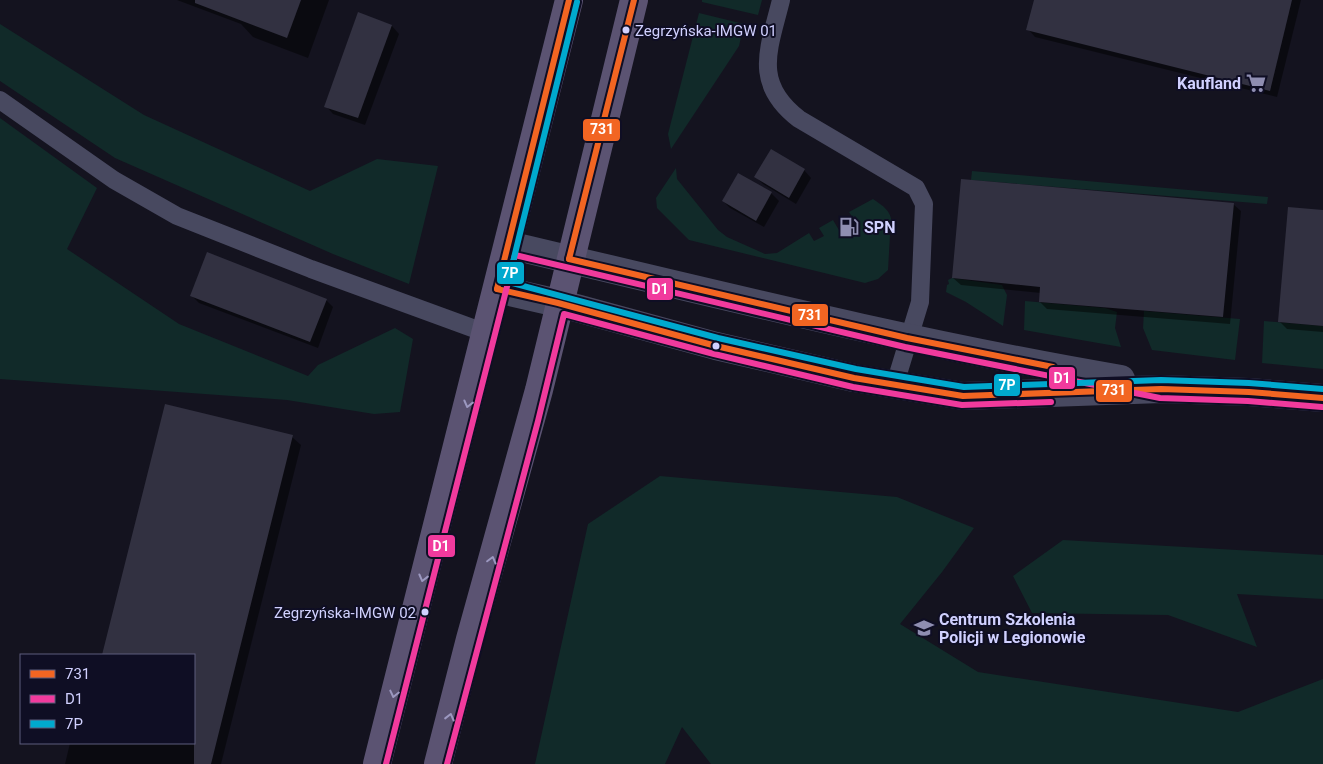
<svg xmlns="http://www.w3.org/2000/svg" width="1323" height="764" viewBox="0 0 1323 764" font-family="Roboto,sans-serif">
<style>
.green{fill:#112a29}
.shadow{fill:#0007}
.building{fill:#323141}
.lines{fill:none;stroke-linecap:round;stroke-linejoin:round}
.service{stroke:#484960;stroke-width:18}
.tertiary{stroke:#484960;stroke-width:28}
.primary{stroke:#5b5372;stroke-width:28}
.bus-1-casing{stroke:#0f0e24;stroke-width:10}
.bus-2-casing{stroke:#0f0e24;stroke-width:10}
.bus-3-casing{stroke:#0f0e24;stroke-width:10}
.bus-1{stroke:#f26522;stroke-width:6}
.bus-2{stroke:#f13a9d;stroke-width:6}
.bus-3{stroke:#00a9ce;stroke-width:6}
.oneway{stroke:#9c98c0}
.bus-dot{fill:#d1d1ff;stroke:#0f0e24;stroke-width:2}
.labels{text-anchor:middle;stroke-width:4;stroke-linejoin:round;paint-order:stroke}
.bus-label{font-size:15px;fill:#d1d1ff;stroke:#0f0e24;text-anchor:start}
.poi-label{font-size:16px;font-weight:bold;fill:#d1d1ff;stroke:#0f0e24;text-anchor:start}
.line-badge{stroke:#0f0e24;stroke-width:2}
.badge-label{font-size:14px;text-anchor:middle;font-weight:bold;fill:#fff}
</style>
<rect width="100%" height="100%" fill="#14131f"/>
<g class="green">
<path d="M702,0h60l-4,15 -56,-13z"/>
<path d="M699,13l45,11 -5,22 -68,103 -3,-15z"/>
<path d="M0,24l144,91 166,76 67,-32 61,7 -29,118 -76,-30 -218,-96 -115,-77z"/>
<path d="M0,118l97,70 -30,61 112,75 129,52 10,-11 77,-37 18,11 -13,73 -26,2 -87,-14 -287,-21z"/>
<path d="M676,168l1,11 41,51 9,7 38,17 12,-1 32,-20 5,8 10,-5 -5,-8 14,-8 10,17 16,-10 -10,-15 24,-13c10,7 18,11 19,25l-9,5 1,4 6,2 -2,35 -10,9 -13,4 -176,-43 -32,-32 -1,-10z"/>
<path d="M972,171l296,26 -1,7 -296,-24z"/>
<path d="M952,278l50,7 5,10 -4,31 -37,-24 -20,-10 1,-7 2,-1 -1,-4z"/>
<path d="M1025,301l80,7 12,4 -2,16 6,19 -97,-17z"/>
<path d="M1144,311l96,8 -5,41 -83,-10 -9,-22z"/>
<path d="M1264,321l59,5v43l-61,-6z"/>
<path d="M660,476l237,21 77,31 -32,44 -42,52 78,48 260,40 85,-33v85h-612l-29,-37 -17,37h-130l53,-240z"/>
<path d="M1063,540l260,15v44l-86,-5 20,53 -89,-32 -136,-2 -19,-37z"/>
</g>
<g class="shadow">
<path d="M177,0h152l-21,58 -55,-21 -12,-13z"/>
<path d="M1035,0h266l-24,97 -242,-60 -7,-8z"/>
<path d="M359,14l33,12 7,8 -34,91 -32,-11 -7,-8z"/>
<path d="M804,170l7,8 -15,26 -33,-20 -7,-7z"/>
<path d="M738,174l33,19 8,8 -15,26 -34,-19 -7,-7z"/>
<path d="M1233,204l8,7 -11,113 -183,-15 -7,-7 1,-9 -80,-8 -8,-7z"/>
<path d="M1323,211v121l-36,-3 -7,-7z"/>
<path d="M192,296l134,4 7,7 -15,41 -119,-45z"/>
<path d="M166,405l126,32 9,8 -80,319h-156l5,-21h124v-88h-91z"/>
</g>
<g class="building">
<path d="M195,0h106l-14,38 -92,-35z"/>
<path d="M1034,0h258l-22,91 -244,-61z"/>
<path d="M358,12l34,13 -34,93 -34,-11z"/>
<path d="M771,149l34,20 -16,29 -35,-21z"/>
<path d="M738,173l34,19 -16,29 -34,-20z"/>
<path d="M961,179l273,24 -11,114 -184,-15 1,-15 -88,-9z"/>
<path d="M1288,207l35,3v116l-45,-4z"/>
<path d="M207,252l120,47 -17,43 -120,-46z"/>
<path d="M165,404l128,31 -82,329h-17v-109h-92z"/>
</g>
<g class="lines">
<g class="service">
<path d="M781,0c-12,49 -29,83 18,119l117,69 8,16 -4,98 -25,82"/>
<path d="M0,100l114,80 63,36 134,53 175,64"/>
</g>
<g class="tertiary">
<path d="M509,245c203,48 406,99 612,134"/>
<path d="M497,289l61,14 158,43 138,32 109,18 198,-7 88,3 74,6"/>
</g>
<g class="primary">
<path d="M377,764l192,-764"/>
<path d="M438,764l32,-125 69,-249 95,-390"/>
</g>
<defs>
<g id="bus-1">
<path d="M569,259l338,79 146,29"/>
<path d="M569,259l65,-259"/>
<path d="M497,289l61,14 158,43 138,32 109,18 198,-7 88,3 74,6"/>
<path d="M497,289l72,-289"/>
</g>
<g id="bus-2">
<path d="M386,764l129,-509 390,92 255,51 88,3 74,6"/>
<path d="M447,764l91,-343 26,-107 150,40 139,33 109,18 89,-3"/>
</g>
<path id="bus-3" d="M577,2l-69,280 210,56 138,31 108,18 197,-7 88,3 74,6"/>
</defs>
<use href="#bus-1" class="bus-1-casing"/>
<use href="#bus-2" class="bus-2-casing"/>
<use href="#bus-3" class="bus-3-casing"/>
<use href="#bus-1" class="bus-1"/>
<use href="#bus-2" class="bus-2"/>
<use href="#bus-3" class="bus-3"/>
</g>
<defs><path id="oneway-chevron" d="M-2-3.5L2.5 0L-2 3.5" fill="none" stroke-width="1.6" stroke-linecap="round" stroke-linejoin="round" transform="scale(1.25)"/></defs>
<g class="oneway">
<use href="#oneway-chevron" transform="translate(468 404) rotate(104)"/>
<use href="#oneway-chevron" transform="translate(492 560) rotate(-75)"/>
<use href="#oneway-chevron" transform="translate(423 578) rotate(104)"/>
<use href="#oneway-chevron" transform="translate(394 694) rotate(103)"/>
<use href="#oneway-chevron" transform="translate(450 717) rotate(-76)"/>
</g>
<defs>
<symbol id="supermarket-bare" viewBox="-9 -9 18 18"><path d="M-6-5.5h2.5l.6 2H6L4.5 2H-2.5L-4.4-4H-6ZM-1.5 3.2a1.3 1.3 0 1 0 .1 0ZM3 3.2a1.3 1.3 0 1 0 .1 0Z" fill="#8f8eb1" stroke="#0f0e24" stroke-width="2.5" paint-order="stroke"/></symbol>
<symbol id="fuel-bare" viewBox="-9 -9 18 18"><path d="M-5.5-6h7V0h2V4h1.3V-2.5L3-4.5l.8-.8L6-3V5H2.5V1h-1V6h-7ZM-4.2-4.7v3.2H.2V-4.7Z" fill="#8f8eb1" stroke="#0f0e24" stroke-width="2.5" paint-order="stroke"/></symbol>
<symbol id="university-bare" viewBox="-9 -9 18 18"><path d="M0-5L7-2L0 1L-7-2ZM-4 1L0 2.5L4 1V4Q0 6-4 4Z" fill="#8f8eb1" stroke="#0f0e24" stroke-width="2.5" paint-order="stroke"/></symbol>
</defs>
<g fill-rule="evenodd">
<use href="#supermarket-bare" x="1242" y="69" width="28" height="28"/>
<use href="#fuel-bare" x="835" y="213" width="28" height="28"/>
<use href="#university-bare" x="910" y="614" width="28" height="28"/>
</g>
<g class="bus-dot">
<circle cx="626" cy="30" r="4.5"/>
<circle cx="716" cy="346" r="4.5"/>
<circle cx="425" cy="612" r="4.5"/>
</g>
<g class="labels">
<g class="bus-label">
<text x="635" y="36">Zegrzyńska-IMGW 01</text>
<text x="416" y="618" text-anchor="end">Zegrzyńska-IMGW 02</text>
</g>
<g class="poi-label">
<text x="1241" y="89" text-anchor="end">Kaufland</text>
<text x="864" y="233">SPN</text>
<text x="939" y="625">Centrum Szkolenia<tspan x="939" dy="18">Policji w Legionowie</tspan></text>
</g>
</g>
<g class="line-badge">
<rect x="582" y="118" width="39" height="24" rx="5" fill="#f26522"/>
<rect x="496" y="261" width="29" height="24" rx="5" fill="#00a9ce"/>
<rect x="646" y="277" width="28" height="24" rx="5" fill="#f13a9d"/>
<rect x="791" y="303" width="38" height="24" rx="5" fill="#f26522"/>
<rect x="1048" y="366" width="28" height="24" rx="5" fill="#f13a9d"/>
<rect x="993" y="373" width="28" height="24" rx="5" fill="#00a9ce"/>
<rect x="1095" y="379" width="38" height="24" rx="5" fill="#f26522"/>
<rect x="427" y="534" width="29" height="24" rx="5" fill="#f13a9d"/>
</g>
<g class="badge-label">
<text x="602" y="134">731</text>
<text x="510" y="278">7P</text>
<text x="660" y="294">D1</text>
<text x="810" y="320">731</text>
<text x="1062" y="383">D1</text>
<text x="1007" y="390">7P</text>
<text x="1114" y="395">731</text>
<text x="441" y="551">D1</text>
</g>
<rect x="20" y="654" width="175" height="90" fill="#0f0e24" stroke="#5d5c7c"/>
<rect x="30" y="670" width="25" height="8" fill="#f26522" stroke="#5d5c7c"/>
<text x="65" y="679" font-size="15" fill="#d1d1ff">731</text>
<rect x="30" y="695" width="25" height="8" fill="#f13a9d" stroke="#5d5c7c"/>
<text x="65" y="704" font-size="15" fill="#d1d1ff">D1</text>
<rect x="30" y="720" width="25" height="8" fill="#00a9ce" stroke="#5d5c7c"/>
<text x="65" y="729" font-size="15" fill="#d1d1ff">7P</text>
</svg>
